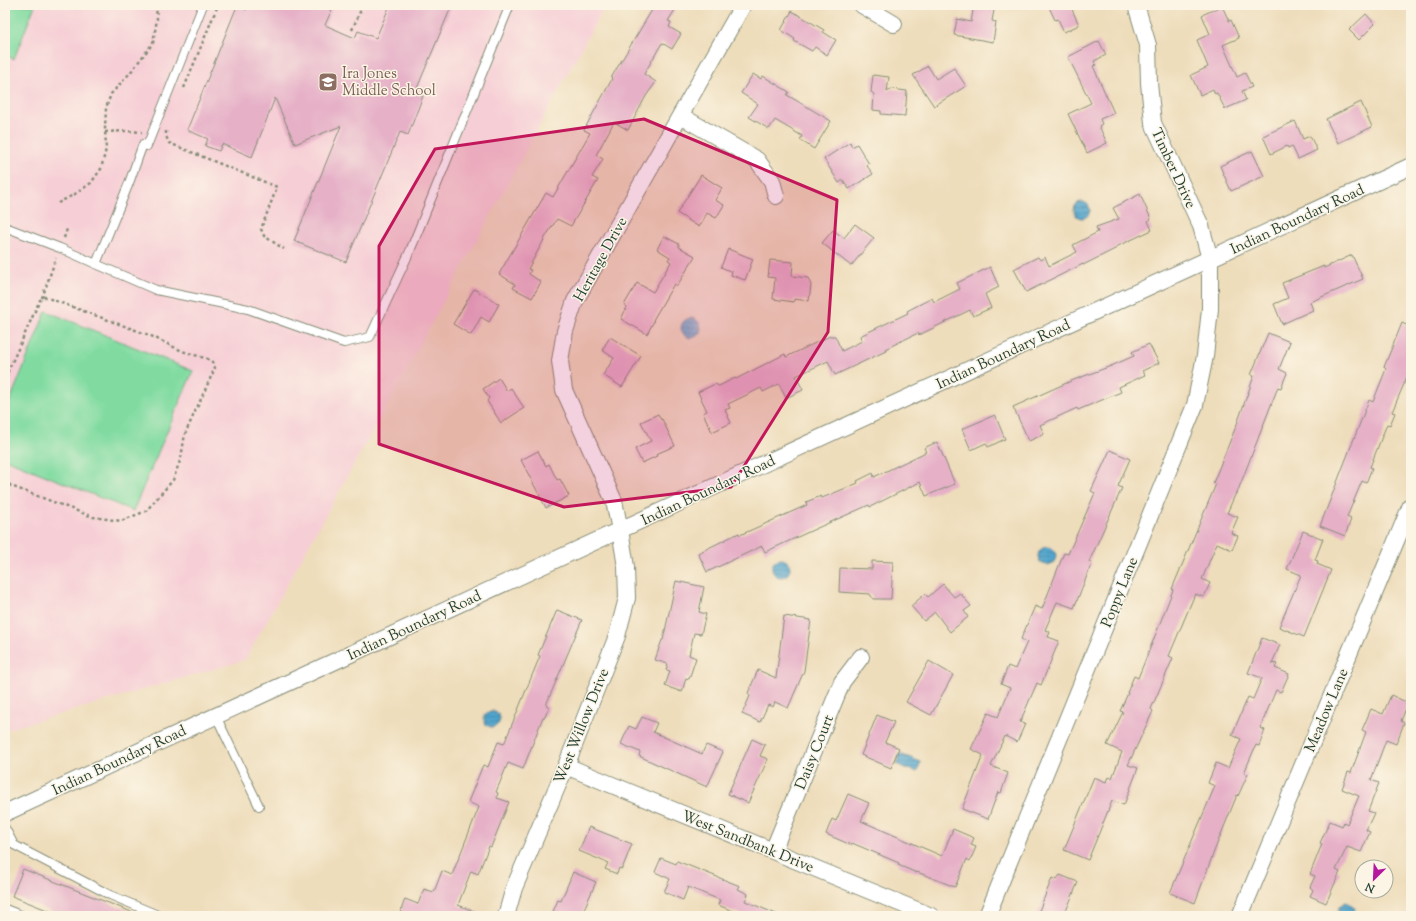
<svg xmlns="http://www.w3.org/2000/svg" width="1416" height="921" viewBox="0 0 1416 921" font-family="'Sorts Mill Goudy',serif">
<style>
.built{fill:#f6cfd6}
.pitch{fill:#81dba1;stroke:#508c6a}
.water{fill:url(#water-rules);stroke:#387080}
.building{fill:#e6b0c7}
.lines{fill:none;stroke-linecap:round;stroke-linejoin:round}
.service-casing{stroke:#868d78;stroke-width:10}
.minor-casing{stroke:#868d78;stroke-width:18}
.path{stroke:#868d78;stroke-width:2.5;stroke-dasharray:3 3;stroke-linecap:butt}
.service{stroke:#fff;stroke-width:8}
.minor{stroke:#fff;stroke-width:16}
.marked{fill:#c2185b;fill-opacity:0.2;stroke:#c2185b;stroke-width:3;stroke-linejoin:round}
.labels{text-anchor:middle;stroke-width:3;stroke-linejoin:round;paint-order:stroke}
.education-label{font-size:15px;fill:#785e54;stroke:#fcf5e5;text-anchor:start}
.street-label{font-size:15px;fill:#1f3d34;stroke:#fcf5e5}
</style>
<defs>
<pattern id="water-rules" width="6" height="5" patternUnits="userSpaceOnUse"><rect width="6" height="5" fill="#51a4cc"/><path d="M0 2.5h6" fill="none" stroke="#4387a6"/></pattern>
</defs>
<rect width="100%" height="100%" fill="#fcf5e5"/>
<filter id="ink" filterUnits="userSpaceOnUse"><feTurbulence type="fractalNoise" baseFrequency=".025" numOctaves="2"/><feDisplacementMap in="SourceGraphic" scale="8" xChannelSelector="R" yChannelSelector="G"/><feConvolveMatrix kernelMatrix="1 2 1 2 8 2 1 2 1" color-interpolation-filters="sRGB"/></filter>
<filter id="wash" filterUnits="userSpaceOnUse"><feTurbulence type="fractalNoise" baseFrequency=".012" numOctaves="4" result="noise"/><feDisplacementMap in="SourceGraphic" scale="16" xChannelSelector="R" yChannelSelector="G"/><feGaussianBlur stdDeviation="0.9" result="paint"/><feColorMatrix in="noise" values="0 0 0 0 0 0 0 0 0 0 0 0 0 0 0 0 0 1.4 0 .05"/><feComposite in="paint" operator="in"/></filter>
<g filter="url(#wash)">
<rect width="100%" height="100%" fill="#edb"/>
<path class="built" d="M5,5h600l-213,391 -147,264 -240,70z"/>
<g class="pitch">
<path d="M5,5h30l-21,54 -9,-4z"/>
<path d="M46,311l147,60 -60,140 -128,-52v-46z"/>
</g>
<g class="water">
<circle cx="1082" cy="210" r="8"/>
<circle cx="691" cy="328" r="10"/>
<circle cx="1047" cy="556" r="9"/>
<circle cx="781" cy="568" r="9"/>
<circle cx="492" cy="719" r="8"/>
<path d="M900,754l21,8 -4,10 -21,-8z"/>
<path d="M1346,902l5,2 4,4 -2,8h-14l-1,-4 1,-6z"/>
</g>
<g id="blocks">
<g class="building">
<path d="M248,5h86l-9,20 30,13 3,-7 18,7 14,-33h62l-37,88 8,3 -15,39 -8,-3 -54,130 -52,-21 47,-115 -46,18 -20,-46 -23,59 -30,-13 -3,7 -14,-5 3,-7 -21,-9 50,-124 9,4z"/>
<path d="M655,5h23l-10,16 3,1 -2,5 12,7 -9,15 -10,-6 -18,31 12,8 -10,14 -18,34 -14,-8 -18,33 7,4 -11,18 6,3 -27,46 -14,-7 -11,17 -18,33 3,1 -2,4 12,8 -9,16 -19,-10 2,-4 -16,-10 47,-81 7,4 37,-64 -6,-3 28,-51 -1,-1z"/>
<path d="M974,5h21l-3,16 4,1 -3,20 -39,-7 3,-16 14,3z"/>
<path d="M1048,5h22l9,20 -15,7 -6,-13 -3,1z"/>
<path d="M1222,6l7,15 2,-1 8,18 -16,7 14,32 8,-4 7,14 -10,4 4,9 -21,9 -8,-16 -2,1 -2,-5 -13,6 -9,-20 17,-8 -11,-27 13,-6 -8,-19z"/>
<path d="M792,11l32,19 -1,2 13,8 -9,15 -12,-8 -3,4 -18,-10 1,-2 -14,-9z"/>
<path d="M1366,14l9,10 -16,16 -10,-10z"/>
<path d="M1099,41l7,14 -12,6 2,4 -3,1 21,47 -14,6 2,5 -3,2 8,17 -20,10 -19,-39 23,-11 -23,-46z"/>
<path d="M928,66l8,13 18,-11 12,18 -32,20 -21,-31z"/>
<path d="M753,74l8,5 2,-3 26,16 -2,3 44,26 -17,28 -14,-9 2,-4 -27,-16 -6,9 -20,-12 9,-13 -17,-11z"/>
<path d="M873,75l16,2 -2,15 4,-3 16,2 -2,25 -24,-2v-3l-8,-1 1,-16 -3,-2z"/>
<path d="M1361,102l11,25 -34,16 -12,-24z"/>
<path d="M1295,121l8,18 7,-3 7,14 -19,9 -6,-13 -4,2 -1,-2 -16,8 -8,-18z"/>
<path d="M850,142l2,5 5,-3 12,20 -2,2 6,8 -24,15 -6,-9 -4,3 -15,-24z"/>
<path d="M1252,151l12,25 -33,15 -11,-25z"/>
<path d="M701,175l21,13 -7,12 9,5 -8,13 -9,-5 -8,14 -22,-14z"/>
<path d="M1140,194l11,25 -3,2 4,9 -36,17 1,1 -34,17v-1l-57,28 -12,-23 24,-12 2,3 5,-3 4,9 28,-14 -4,-7 25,-13 -2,-5 23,-8 -6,-11z"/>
<path d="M855,224l19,14 -23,28 -29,-23 11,-13 11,8z"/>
<path d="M664,236l15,8v3l16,9 -18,30 -3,-2 -21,36 1,1 -7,13 -26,-15 6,-12 -3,-2 13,-22 16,9 18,-30 -3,-2 2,-3 -13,-8z"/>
<path d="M728,249l25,10 -8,21 -14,-5 1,-3 -11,-5z"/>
<path d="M1352,255l11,24 -53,23 3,8 -31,14 -8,-20 14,-6 -6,-15 42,-17v2z"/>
<path d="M770,260l23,2 -1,14 16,2 3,7 -2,16 -15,-2v3l-21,-3 2,-21 -7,-1z"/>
<path d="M990,267l9,20 -14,7 6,14 -18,8 -3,-6 -51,25 -1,-2 -33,16 1,2 -51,24 -7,-14 -32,15 7,14 -17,8 -7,-14 -16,8 -2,-4 -33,16 2,4 -5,2 6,13 -19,9 -9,-19 4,-2 -9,-19 17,-8 4,2 16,-8 1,1 49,-25 1,3 44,-21h5l7,15 20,-10 -2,-5 48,-23 -1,-2 25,-13 2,4 26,-13 -3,-6z"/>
<path d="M474,289l25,15 -10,18 -8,-5 -10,18 -18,-11z"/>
<path d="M1402,323l9,4v52l-4,-2 -15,35 3,1 -5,12 -3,-1 -17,43 2,1 -6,15 -4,-2 -15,36 4,2 -6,17 -25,-10 49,-126 4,2 13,-33 -2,-2z"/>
<path d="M1268,333l22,9 -11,27 8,4 -6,15 -3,-1 -41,106h-1l-9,20 11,4 -7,16 7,3 -6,14 -15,-7 -15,36 8,4 -6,14 -9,-3 -26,62 4,2 -22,51 2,2 -25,54 10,3 -14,37 -12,-4 -24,59 -24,-10 30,-73 12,5 2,-5 4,1 10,-26 -15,-7 16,-33 -3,-1 8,-18h-1l7,-17 4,2 15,-37 20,-51 -1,-1 44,-105 -3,-1 24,-59 17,-48 -3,-1z"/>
<path d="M610,337l31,19 -19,31 -19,-12 11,-17 -12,-8z"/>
<path d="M1149,344l10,19 -17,8 3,4 -26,12 2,5 -43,18 -1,-2 -37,17 4,9 -15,7 -16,-34 58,-26 40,-15 23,-10 -2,-4z"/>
<path d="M499,378l8,13 4,-3 13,20 -23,15 -14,-22 2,-3 -6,-9z"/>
<path d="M658,414l3,6 1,-1 13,27 -19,8 1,2 -15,7 -7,-14 16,-8 -10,-19z"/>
<path d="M995,415l10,24 -17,8 -2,-4 -15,7 -9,-21z"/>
<path d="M937,442l18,42 -29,12 -6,-14 -50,25 -1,-2 -54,24 -50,23 -3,-6 -55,26 -9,-19 41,-20 1,2 67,-30 -1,-3 15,-6 1,2 36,-15 -1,-2 16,-8 1,4 52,-25 -2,-4z"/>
<path d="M1110,450l20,9 -12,27 4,2 -33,74 3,1 -18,45 -17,-6 -12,28 5,2 -2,5 11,4 -18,44 -4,-2 -17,39 5,2 -8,18 -12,-6 -14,30 17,7 -7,20 -3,-1 -10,27 -26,-10 21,-54 -12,-6 17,-36 10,4 12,-29 -9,-4 7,-18 7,3 12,-27 -6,-3 14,-33 7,3 22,-56 4,1 27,-61 -4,-2z"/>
<path d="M538,451l8,15 3,-2 8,16 3,-1 9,17 -23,12 -25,-48z"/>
<path d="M1303,531l20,8 -8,21 3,1 -1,3 14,6 -27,67 -25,-10 22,-52 -14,-6z"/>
<path d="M872,561l21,1 -2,37h-18l-3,-5 -31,-2 1,-24 32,1z"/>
<path d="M676,581l28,6 -5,25 7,2 -5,20 -7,-1 -5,22 7,3 -7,21 -3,-1 -4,14 -17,-6 5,-15 -4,-1 2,-6 -13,-4 7,-20h1z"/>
<path d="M943,584l11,13 6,-4 11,13 -7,5 4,6 -18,15 -15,-20 -11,9 -13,-15 14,-12 3,3z"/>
<path d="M557,610l25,10 -36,85 3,2 -4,10h-2l-20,52 -15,-6 -12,29 2,1 -1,5 12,4 -18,45 -2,-1 -11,28 -7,-3 -13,34 26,10 -1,1h-84l6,-17 13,5 6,-15 10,3 8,-21 10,4 27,-68 -11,-5 15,-37 5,2 10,-25 6,2 36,-88 -2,-1z"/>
<path d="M784,616l27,4 -7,51 -16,37 -13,-6 -2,5 -5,-2 -8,17 -18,-8 8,-18 -2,-3 10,-23 18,8z"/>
<path d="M1262,638l18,7 -8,18 5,1 -2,4 14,6 -8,18 -5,-2 -16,38 5,2 -6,16 -3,-1 -12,28 4,1 -10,22 -1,-1 -22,54 -20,54 -25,-10 45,-107 -7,-3 8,-20 12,5 13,-29 -9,-4 16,-38 5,2 9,-21 -14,-5z"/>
<path d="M929,661l24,14 -22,40 -25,-13z"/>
<path d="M1391,695l17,8 -7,18 3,2 -8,21 -10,-4 -15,40 8,3 -11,28 6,2 -8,17 4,2 -9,20 -14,-5 -11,23 4,2 -14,31 -16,-7 3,-6 -3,-3 5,-11 -5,-2 12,-30 -2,-1 10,-22 12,5 2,-4 3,2 12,-28 -17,-7 6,-17 3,1 15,-41 -4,-2 9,-21 12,5z"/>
<path d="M877,715l17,7 -9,20 14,6 -8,20 -30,-13z"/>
<path d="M642,717l15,6 -4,9 49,22 4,-9 17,7 -16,35 -68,-31 1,-4 -19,-8 8,-18 7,3z"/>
<path d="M752,739l13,6 -5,11 8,3 -20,44 -20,-9z"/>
<path d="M848,794l21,9 -8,18 81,35 11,-27 21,9 -3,7 5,2 -6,14 -3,-2 -12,28 -38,-15v1l-19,-8 1,-2 -47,-20 -1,2 -25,-11 6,-15 4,2z"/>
<path d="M589,827l43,17 -10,25 -3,-1 -2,6 -12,-5 3,-6 -29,-12z"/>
<path d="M661,858l15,6 1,-3 63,25 -2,3 10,5 -3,7 36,15h-36l-27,-11 2,-5 -32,-13 -5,13 -19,-8 6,-13 -15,-7z"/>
<path d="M23,869l116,46v1h-77l-50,-20z"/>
<path d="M573,872l23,10 -15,34h-30l7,-16 3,1z"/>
<path d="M1060,875l18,7 -14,34h-27l15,-38 4,2z"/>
</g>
</g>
</g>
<g filter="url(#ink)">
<use href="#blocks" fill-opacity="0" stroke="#868d78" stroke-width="1"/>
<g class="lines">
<defs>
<g id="service">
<path d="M147,146l56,-141"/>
<path d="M5,227l55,21 36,16 33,-81 14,-39"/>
<path d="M96,264l60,26 92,19 96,34 26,-6 40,-86 100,-246"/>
<path d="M216,716l43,90"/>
<path d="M5,828l9,17 96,50 48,20 -1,1"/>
<path d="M5,909l18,7"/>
</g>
<g id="minor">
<path d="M862,5l32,19"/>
<path d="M681,116l76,44 15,21 4,15"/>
<path d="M566,766l365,150"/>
<path d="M5,813l1406,-647"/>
<path d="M773,851l69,-169 19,-25"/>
<path d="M506,916l8,-28 52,-122 51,-130 10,-38 -1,-31 -6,-37 -6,-29 -50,-111 -4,-29 5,-30 10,-30 168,-296"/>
<path d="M987,916l208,-511 10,-49 5,-47v-50l-9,-33 -48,-103 -4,-40 -1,-38 -12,-40"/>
<path d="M1240,916l171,-411"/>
</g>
</defs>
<use href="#service" class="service-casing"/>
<use href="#minor" class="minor-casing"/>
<g class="path">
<path d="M352,30l11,-25"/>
<path d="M184,88l34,-83"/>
<path d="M166,131v5l3,7 108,44 -16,42 3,7 20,13"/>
<path d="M105,132l22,-1 15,1"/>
<path d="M58,203l17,-9 16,-11 10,-14 5,-20 -1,-21 1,-20 5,-14 19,-21 23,-30 4,-24 -1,-14"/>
<path d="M64,238l3,-9"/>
<path d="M42,298l14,-40"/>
<path d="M5,378l35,-78 5,-3 104,38 33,16 29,9 4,8 -30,66 -4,24 -8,22 -27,31 -25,10 -28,-4 -82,-31 -6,-6"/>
</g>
<use href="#service" class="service"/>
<use href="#minor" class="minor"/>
</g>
</g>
<path class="marked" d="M644,119l193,81 -9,132 -97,155 -167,20 -185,-63v-198l56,-97z"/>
<defs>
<symbol id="school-square" viewBox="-11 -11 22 22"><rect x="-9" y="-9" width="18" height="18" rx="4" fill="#8d6e63" stroke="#fcf5e5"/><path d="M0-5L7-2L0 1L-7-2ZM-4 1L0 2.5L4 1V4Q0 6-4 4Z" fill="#fff"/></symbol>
</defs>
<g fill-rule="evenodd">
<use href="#school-square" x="317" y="71" width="22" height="22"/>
</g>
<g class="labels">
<g class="education-label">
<text x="342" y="78">Ira Jones<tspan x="342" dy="17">Middle School</tspan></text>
</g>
<g class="street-label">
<text transform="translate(1174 168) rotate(65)" y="5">Timber Drive</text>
<text transform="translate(1297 219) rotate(-25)" y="5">Indian Boundary Road</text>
<text transform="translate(600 259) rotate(-61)" y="5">Heritage Drive</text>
<text transform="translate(1003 354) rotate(-25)" y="5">Indian Boundary Road</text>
<text transform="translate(708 490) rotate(-25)" y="5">Indian Boundary Road</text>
<text transform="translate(1119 592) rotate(-68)" y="5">Poppy Lane</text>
<text transform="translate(414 625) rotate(-25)" y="5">Indian Boundary Road</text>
<text transform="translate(1326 710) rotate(-67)" y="5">Meadow Lane</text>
<text transform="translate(581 726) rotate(-68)" y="5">West Willow Drive</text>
<text transform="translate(814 752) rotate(-68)" y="5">Daisy Court</text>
<text transform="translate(119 760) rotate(-25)" y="5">Indian Boundary Road</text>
<text transform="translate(748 841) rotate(22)" y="5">West Sandbank Drive</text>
</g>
</g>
<rect width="1416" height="921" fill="none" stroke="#fcf5e5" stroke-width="20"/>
<g transform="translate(1374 879) rotate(204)"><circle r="19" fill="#fcf5e5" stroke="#a4ab9e"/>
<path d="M0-3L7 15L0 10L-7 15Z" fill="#b5179e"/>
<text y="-6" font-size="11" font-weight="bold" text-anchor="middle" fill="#1f3d34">N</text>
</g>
</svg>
